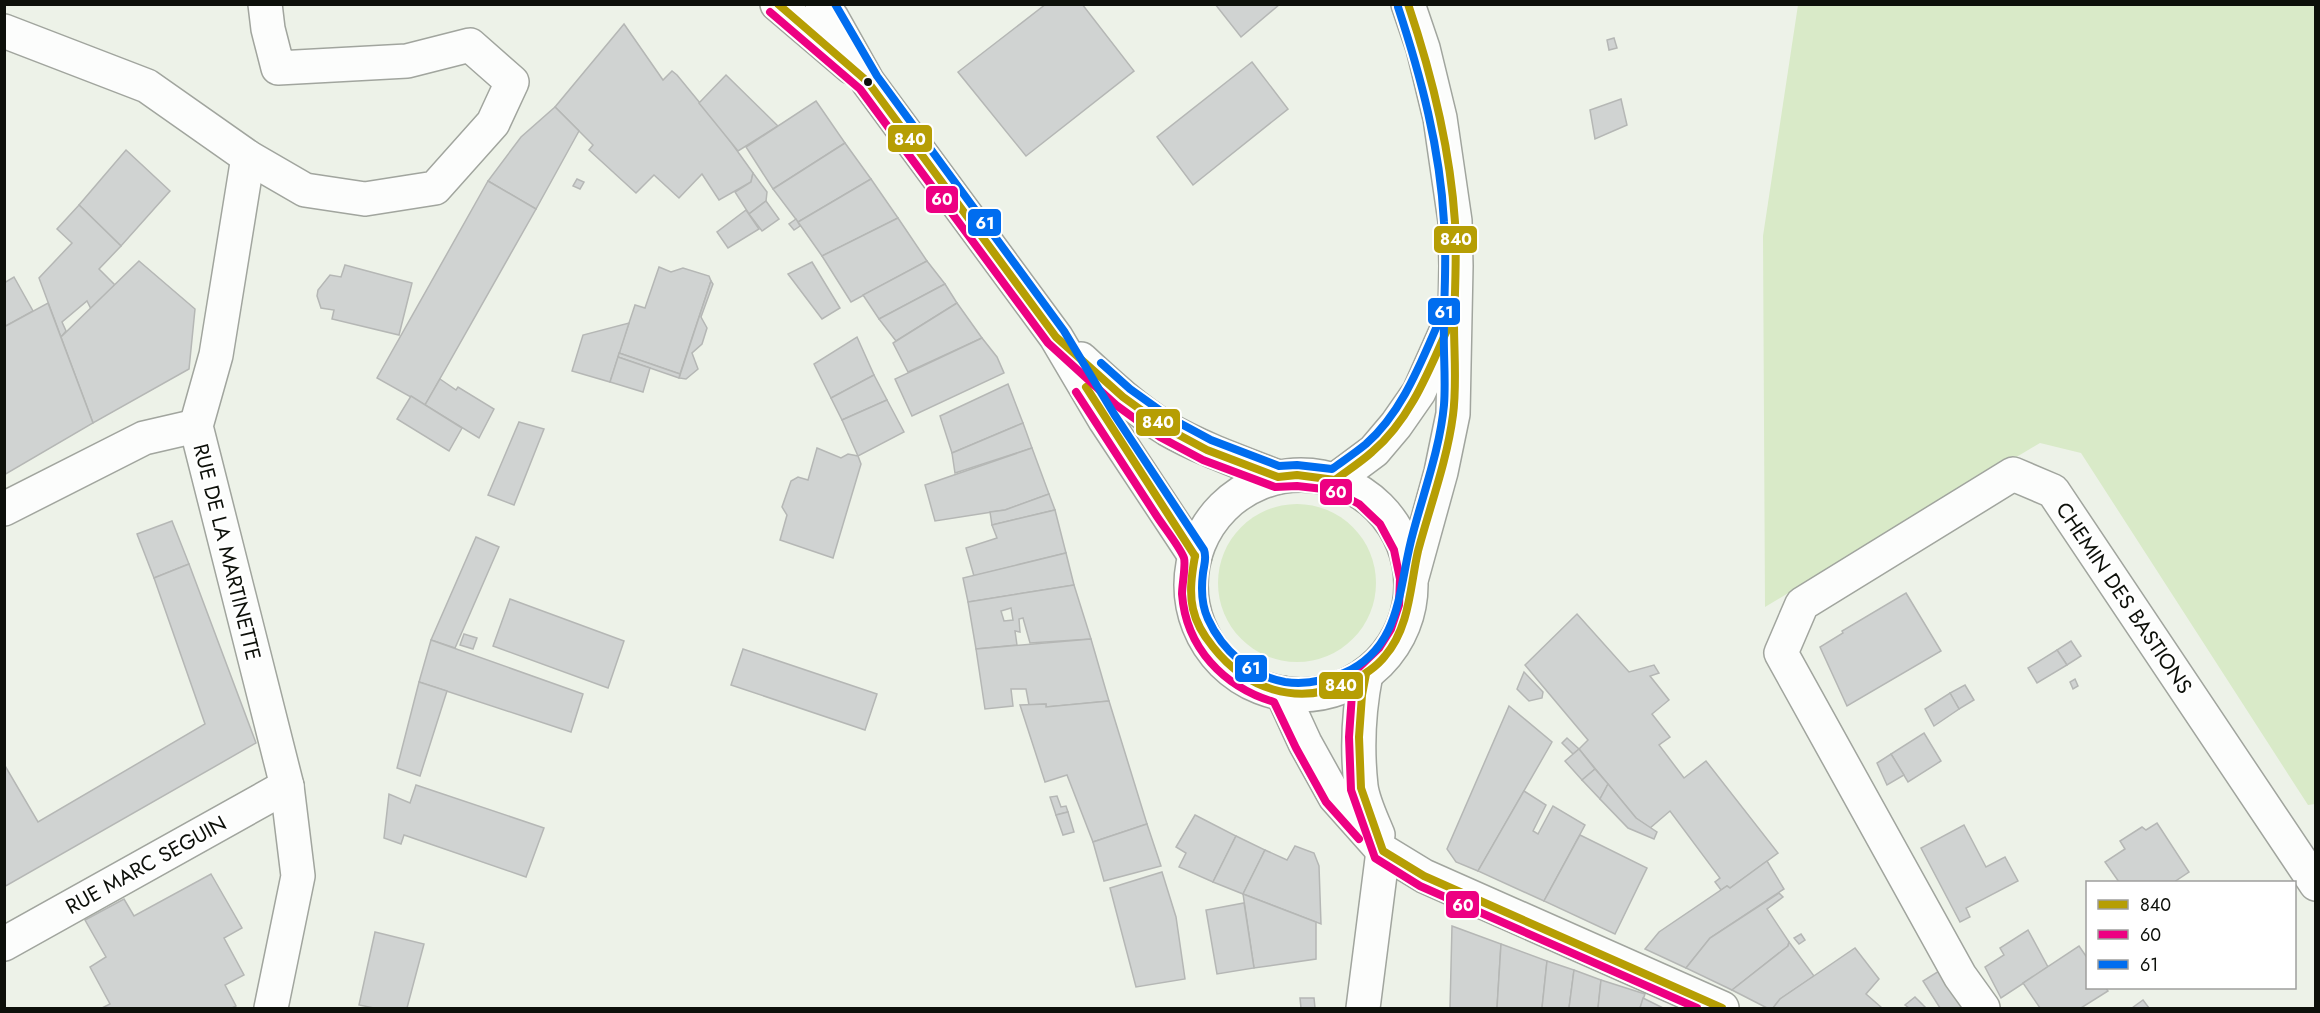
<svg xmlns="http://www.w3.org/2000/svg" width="2320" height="1013" viewBox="0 0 2320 1013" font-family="Jost,sans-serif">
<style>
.green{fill:#d9eac8}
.building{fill:#d0d3d2;stroke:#b5b7b5;stroke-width:1.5;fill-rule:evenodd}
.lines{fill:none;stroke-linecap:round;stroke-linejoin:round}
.minor-casing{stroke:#a1a59e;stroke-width:36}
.secondary-casing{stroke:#a1a59e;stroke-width:36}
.minor{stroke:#fcfdfc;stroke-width:33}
.secondary{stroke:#fcfdfc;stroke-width:33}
.bus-1-casing{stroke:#fff;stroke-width:12}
.bus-2-casing{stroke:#fff;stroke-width:12}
.bus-3-casing{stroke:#fff;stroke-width:12}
.bus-1{stroke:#b69e04;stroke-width:8}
.bus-2{stroke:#ed0082;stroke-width:8}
.bus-3{stroke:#006def;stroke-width:8}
.bus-dot{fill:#0d100a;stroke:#fff;stroke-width:2}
.labels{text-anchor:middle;stroke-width:4.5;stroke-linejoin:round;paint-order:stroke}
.street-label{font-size:21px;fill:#0d100a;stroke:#fff}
.line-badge{stroke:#fff;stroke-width:2}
.badge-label{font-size:16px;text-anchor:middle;font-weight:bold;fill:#fff}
</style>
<rect width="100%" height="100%" fill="#edf2e8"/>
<g class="green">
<path d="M1798,5h517v799l-7,1 -227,-352 -41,-10 -275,164 -2,-371z"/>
<circle cx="1297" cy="583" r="79"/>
</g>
<g class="building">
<path d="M1046,4h36l52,67 -108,85 -68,-84z"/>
<path d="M1215,4h65l-39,33z"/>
<path d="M624,24l39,56 9,-9 5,4 46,56 30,42 -2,9 -32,18 -17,-26 -23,24 -25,-23 -18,18 -47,-43 4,-5 -38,-38z"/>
<path d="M1614,38l3,10 -8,2 -2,-10z"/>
<path d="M1252,62l36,47 -95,76 -36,-48z"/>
<path d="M726,75l52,51 -40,25 -39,-48z"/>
<path d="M1621,99l6,26 -32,14 -5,-29z"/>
<path d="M816,101l29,42 -72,46 -27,-42z"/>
<path d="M555,107l24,24 -43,78 -48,-28 33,-44z"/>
<path d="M845,143l26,36 -73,43 -25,-33z"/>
<path d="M126,150l44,41 -49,55 -42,-41z"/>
<path d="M753,173l14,19 -1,9 -17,13 -14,-22 16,-10z"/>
<path d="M577,179l7,3 -4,7 -7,-3z"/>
<path d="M871,179l27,39 -76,38 -24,-34z"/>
<path d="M488,181l48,28 -111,196 -48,-27z"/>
<path d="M766,201l13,18 -17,12 -13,-17z"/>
<path d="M79,205l42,41 -22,23 16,16 -24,24 -4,-8 -25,21 4,9 -5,6 -22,-59 33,-35 -15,-14z"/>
<path d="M746,210l13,19 -31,19 -11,-16z"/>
<path d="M898,218l29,43 -76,41 -29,-46z"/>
<path d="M796,219l4,7 -6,4 -5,-6z"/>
<path d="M139,261l56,48 -6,60 -96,54 -32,-86z"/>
<path d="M927,261l18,23 -66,35 -16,-24z"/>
<path d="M812,262l28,46 -18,11 -34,-45z"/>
<path d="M345,265l67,18 -13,52 -67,-16 2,-9 -13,-2 -4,-12 1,-6 12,-15 11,2z"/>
<path d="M659,267l12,5 12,-4 26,8 2,5 -31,93 -61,-21 16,-48 10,3z"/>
<path d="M14,277l19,34 -29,16v-44z"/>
<path d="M711,281l2,3 -12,33 6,11 -5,16 -10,9 6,16 -12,10 -7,-1z"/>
<path d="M945,284l12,19 -61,38 -17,-22z"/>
<path d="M48,303l45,120 -89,52v-148z"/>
<path d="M957,303l25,35 -74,34 -15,-29z"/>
<path d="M629,323l-19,59 -38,-11 11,-36z"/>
<path d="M857,337l17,38 -43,23 -17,-34z"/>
<path d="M982,338l15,19 7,16 -92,43 -17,-37z"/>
<path d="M619,353l61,21 -1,4 -61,-21z"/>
<path d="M618,357l32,11 -7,24 -33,-10z"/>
<path d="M874,375l13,25 -45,20 -11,-22z"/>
<path d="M440,379l16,11 2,-3 36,22 -15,29 -54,-33z"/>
<path d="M1008,384l15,39 -71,30 -12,-37z"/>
<path d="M411,396l51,32 -13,23 -52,-32z"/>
<path d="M887,400l17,32 -46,24 -16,-36z"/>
<path d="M519,422l25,7 -30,76 -26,-10z"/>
<path d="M1023,423l9,25 -77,25 -3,-20z"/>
<path d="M817,448l24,10 7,-4 10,2 3,8 -28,94 -53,-18 7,-25 -5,-8 9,-26 7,-4 10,3z"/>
<path d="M1032,448l17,46 -44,16 -70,11 -10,-36z"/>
<path d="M1049,494l6,16 -63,15 -2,-13 15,-2z"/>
<path d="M1055,510l11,43 -92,23 -8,-28 31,-10 -5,-13z"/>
<path d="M172,521l17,43 -35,14 -17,-44z"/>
<path d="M476,537l23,10 -44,101 -24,-8z"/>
<path d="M1066,553l8,32 -106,17 -5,-24z"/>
<path d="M189,564l67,179 -252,144v-123l34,58 167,-98 -51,-146z"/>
<path d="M1074,585l17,54 -61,4 -7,-25 -4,1 1,13 -5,-1 2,14 -41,4 -8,-47zM1011,608l2,12 -9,1 -3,-10z"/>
<path d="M1906,593l35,58 -94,55 -27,-59 23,-14 -1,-2z"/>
<path d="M510,599l114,42 -16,47 -115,-42z"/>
<path d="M1577,614l52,58 25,-7 5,8 -9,3 19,24 -17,14 18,23 -11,8 25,33 22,-17 72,92 -48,35 -3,-2 -6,4 -6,-8 5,-4 -50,-67 -20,17 -14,-10 -57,-69 9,-9 -63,-75z"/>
<path d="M464,634l13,4 -4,11 -13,-4z"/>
<path d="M1091,639l18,62 -63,6v-3l-17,1 -3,-16h-15l2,17 -28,3 -9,-60z"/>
<path d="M431,640l152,54 -12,38 -152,-50z"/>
<path d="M2071,641l10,15 -14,9 -10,-15z"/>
<path d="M743,649l134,45 -12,36 -134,-45z"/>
<path d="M2057,650l10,15 -30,18 -9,-15z"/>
<path d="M1524,672l19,20 -1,6 -13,3 -12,-12z"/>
<path d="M2075,679l3,7 -5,3 -3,-7z"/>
<path d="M419,682l28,9 -27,85 -23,-8z"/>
<path d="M1965,685l9,15 -15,9 -9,-16z"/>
<path d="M1950,693l9,16 -25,17 -9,-17z"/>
<path d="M1109,701l38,123 -54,18 -26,-67 -22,7 -25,-77 26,-1v3z"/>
<path d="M1509,706l43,36 -74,129 -22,-9 -9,-13z"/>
<path d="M1924,733l17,28 -33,21 -17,-28z"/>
<path d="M1567,738l12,11 -6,5 -11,-11z"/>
<path d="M1579,749l16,20 -13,11 -17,-19z"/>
<path d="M1891,754l13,21 -17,10 -10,-22z"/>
<path d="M1595,769l13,15 -8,15 -18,-19z"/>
<path d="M1608,784l28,34 21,14 -3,7 -26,-11 -28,-29z"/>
<path d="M416,785l128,43 -18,49 -122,-42 -3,9 -17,-6 5,-44 21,9z"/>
<path d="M1524,791l22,14 -13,26 5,3 15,-28 32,19 -41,76 -66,-30z"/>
<path d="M1057,796l4,11 5,-1 2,6 -12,3 -6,-18z"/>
<path d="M1068,812l6,20 -11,3 -7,-20z"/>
<path d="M1195,815l41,21 -23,46 -34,-15 7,-14 -10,-6z"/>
<path d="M2157,823l32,49 -15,10h-55l-14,-20 20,-13 -5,-8 22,-14 4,3z"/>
<path d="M1147,824l14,42 -57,15 -11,-39z"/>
<path d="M1964,825l22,42 19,-10 13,24 -52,27 4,9 -10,5 -39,-74z"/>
<path d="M1580,835l67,33 -32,66 -71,-33z"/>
<path d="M1236,836l29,14 -22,44 -30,-12z"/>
<path d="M1295,846l19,7 5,13 2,58 -78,-30 22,-44 22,10z"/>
<path d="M1767,861l17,28 -74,49 -24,30 -41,-19 14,-17 68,-46 3,2z"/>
<path d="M1162,872l14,45 9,62 -49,8 -26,-99z"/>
<path d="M211,874l31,54 -18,10 20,37 -19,10 11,21 -4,2h-130l8,-4 -20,-37 16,-10 -21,-37 39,-21 10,17z"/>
<path d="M1779,893l4,4 -16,12 22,33 -1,4 -56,44 -46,-22 24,-30z"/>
<path d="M1243,894l73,28v37l-62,9z"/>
<path d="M1244,903l10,65 -37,6 -11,-64z"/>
<path d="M1452,926l49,18 -4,64h-47z"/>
<path d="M2028,930l20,37 -47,31 -16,-31 19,-12 -4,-7z"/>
<path d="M375,932l49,12 -17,64h-33l-15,-3z"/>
<path d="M1801,934l4,6 -6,4 -5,-6z"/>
<path d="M1789,942l25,34 -34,23 -7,9h-6l-35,-18 56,-44z"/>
<path d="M1501,944l46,17 -5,47h-45z"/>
<path d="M2079,946l9,13v29h18l2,3 -27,17h-41l-17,-25z"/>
<path d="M1855,948l24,31 -13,15 16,14h-109l7,-9z"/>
<path d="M1547,961l27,9 -5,38h-27z"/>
<path d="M1574,970l27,10 -3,28h-29z"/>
<path d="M1939,971l23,37h-22l-17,-27z"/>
<path d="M1601,980l44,14 -5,14h-42z"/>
<path d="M1915,997l11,11h-17l-4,-3z"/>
<path d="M1300,998h14l1,10h-14z"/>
<path d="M1643,998l20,10h-23z"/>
<path d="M2143,1000l6,8h-17z"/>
</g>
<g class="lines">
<defs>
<g id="minor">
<path d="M4,31l143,55 101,71 57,33 60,9 70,-11 58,-65 19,-41 -42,-37 -63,16 -129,7 -10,-39 -3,-25"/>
<path d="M248,157l-32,198 -20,71 91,360 11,90 -27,132"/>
<path d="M4,509l140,-71 52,-12"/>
<path d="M4,944l283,-158"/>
<path d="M1363,1008l20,-157"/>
<path d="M1983,1008l-23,-32 -179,-323 21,-49 211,-130 40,17 263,393"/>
</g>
<g id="secondary">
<path d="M777,4l74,63"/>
<path d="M822,4l10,14 36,64 188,255 49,83 90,136"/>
<path d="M1408,4l15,44 17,70 15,103 1,45 -3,148 -12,58 -29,105"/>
<path d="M1081,359c27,25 55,51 86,70 35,20 73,33 111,48"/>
<circle cx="1301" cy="585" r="110"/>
<path d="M1335,480l39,-29 22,-26 23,-33 29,-65"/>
<path d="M1366,674c-7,35 -9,76 -5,112 2,16 11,34 17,49"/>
<path d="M1282,693l23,50 30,54 48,54 41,25 298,132"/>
</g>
</defs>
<use href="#minor" class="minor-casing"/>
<use href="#secondary" class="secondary-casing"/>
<use href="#minor" class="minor"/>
<use href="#secondary" class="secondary"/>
<defs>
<g id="bus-1">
<path d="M778,4l90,78 188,255 67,60 43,31 41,22 71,27 19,-2 38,5"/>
<path d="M1086,387l109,169"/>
<path d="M1335,480c12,-9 26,-18 37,-28 37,-31 56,-79 75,-122"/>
<path d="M1195,556c-3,17 -6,36 -2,53 3,14 11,27 20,38 33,42 83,59 133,37 15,-7 29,-15 39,-28 25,-29 25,-70 33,-105 12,-45 29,-90 35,-136 4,-30 1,-61 1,-92 1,-34 3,-68 1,-101 -5,-75 -23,-147 -47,-218"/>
<path d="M1366,674l-4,21 -3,42 2,51 22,63 41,25 298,132"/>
</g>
<g id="bus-2">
<path d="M770,12l90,77 188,254 68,62 44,32 43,23 72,27 22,-1 35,4 27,14 21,20 14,26 6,29 -1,26 -8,24 -12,19 -23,22 -4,24 -3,43 2,53 24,68 45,28 277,122"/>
<path d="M1076,392c27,41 53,82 80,123 7,11 24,32 28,43 2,7 -2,27 -2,36 4,54 42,93 92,108l22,46 30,54 33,37"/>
</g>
<g id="bus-3">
<path d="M835,4l42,72 187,255 50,83 90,136c3,8 0,15 -1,23 -2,16 -2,31 5,46 14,31 43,57 77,63 21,3 40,-1 59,-9 59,-26 54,-87 69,-140 11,-42 27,-85 31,-128 2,-26 -1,-53 0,-80 0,-34 3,-68 0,-103 -4,-74 -23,-145 -46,-215"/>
<path d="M1101,363l29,26 42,30 39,21 68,26 18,-1 35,4c11,-8 23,-16 34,-25 35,-31 53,-77 71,-118"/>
</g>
</defs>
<use href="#bus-1" class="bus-1-casing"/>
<use href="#bus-2" class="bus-2-casing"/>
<use href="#bus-3" class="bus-3-casing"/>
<use href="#bus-1" class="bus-1"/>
<use href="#bus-2" class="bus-2"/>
<use href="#bus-3" class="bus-3"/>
</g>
<circle class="bus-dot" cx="868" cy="82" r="5"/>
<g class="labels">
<g class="street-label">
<text transform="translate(227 552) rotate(76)" y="7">RUE DE LA MARTINETTE</text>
<text transform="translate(2124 598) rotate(56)" y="7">CHEMIN DES BASTIONS</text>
<text transform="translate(146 865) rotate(-29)" y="7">RUE MARC SEGUIN</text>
</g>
</g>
<g class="line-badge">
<rect x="887" y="124" width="46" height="29" rx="6" fill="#b69e04"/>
<rect x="925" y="185" width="34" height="29" rx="6" fill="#ed0082"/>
<rect x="967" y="208" width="35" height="29" rx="6" fill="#006def"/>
<rect x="1433" y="225" width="45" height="29" rx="6" fill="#b69e04"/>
<rect x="1427" y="297" width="34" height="29" rx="6" fill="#006def"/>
<rect x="1135" y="408" width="46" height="29" rx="6" fill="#b69e04"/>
<rect x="1319" y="478" width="34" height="28" rx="6" fill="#ed0082"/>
<rect x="1234" y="654" width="34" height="29" rx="6" fill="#006def"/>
<rect x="1318" y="671" width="46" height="29" rx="6" fill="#b69e04"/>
<rect x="1445" y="890" width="35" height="29" rx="6" fill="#ed0082"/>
</g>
<g class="badge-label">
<text x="910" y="145">840</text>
<text x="942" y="205">60</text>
<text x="985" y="229">61</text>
<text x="1456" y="245">840</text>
<text x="1444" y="318">61</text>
<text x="1158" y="428">840</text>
<text x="1336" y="498">60</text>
<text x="1251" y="674">61</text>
<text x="1341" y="691">840</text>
<text x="1463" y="911">60</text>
</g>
<rect width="2320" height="1013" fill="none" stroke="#0d100a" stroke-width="12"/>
<rect x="2086" y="881" width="210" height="108" fill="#ffffff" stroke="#9e9f9d" stroke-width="1.5"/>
<rect x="2098" y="900" width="30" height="9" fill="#b69e04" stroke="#9e9f9d" stroke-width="1.5"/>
<text x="2140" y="911" font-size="18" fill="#0d100a">840</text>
<rect x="2098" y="930" width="30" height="9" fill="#ed0082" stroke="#9e9f9d" stroke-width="1.5"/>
<text x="2140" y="941" font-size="18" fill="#0d100a">60</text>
<rect x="2098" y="960" width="30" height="9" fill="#006def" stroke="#9e9f9d" stroke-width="1.5"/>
<text x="2140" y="971" font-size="18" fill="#0d100a">61</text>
</svg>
